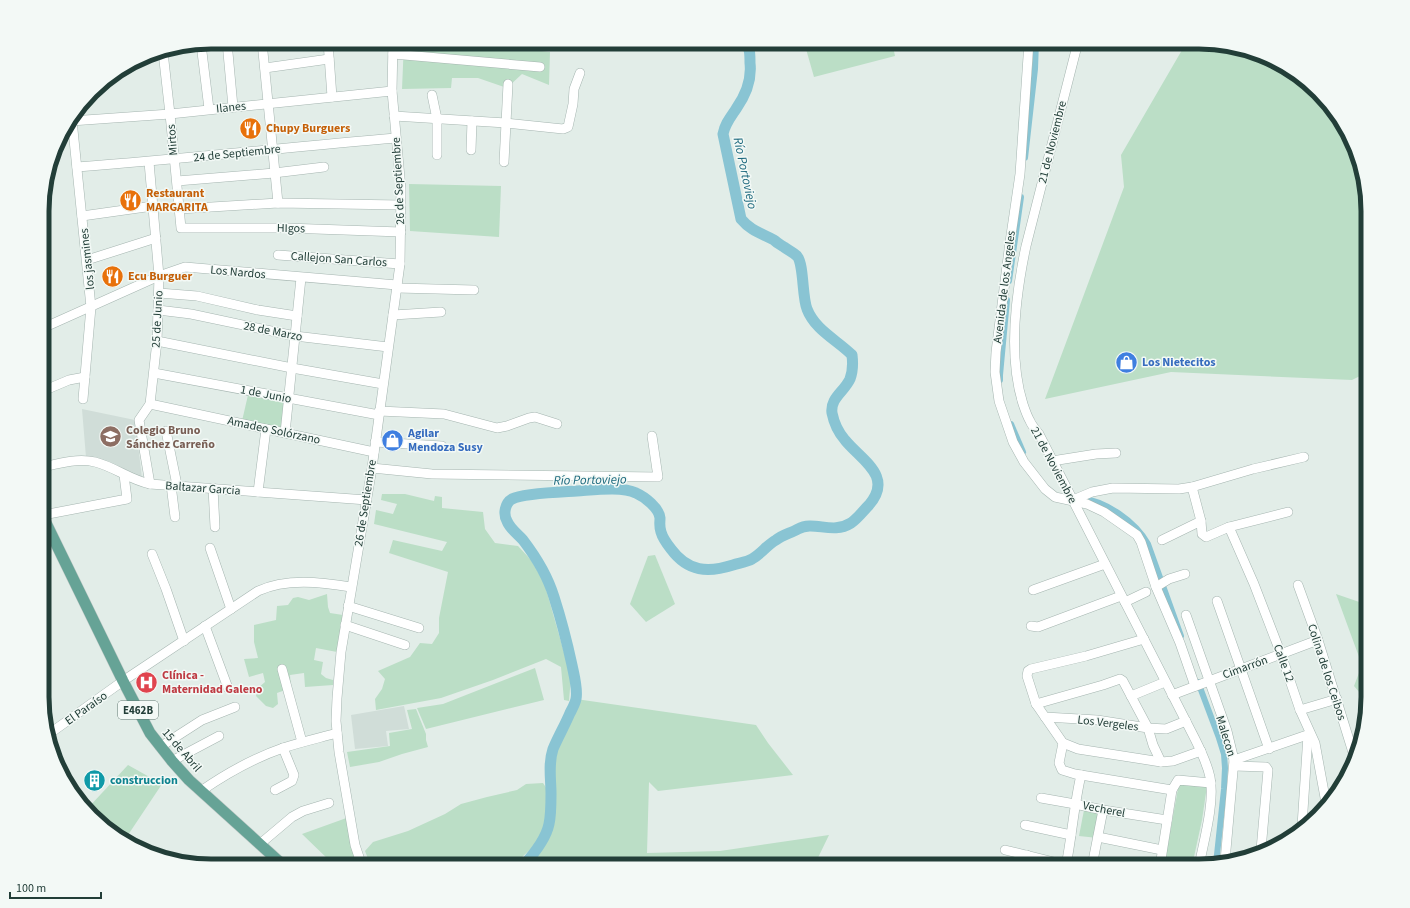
<svg xmlns="http://www.w3.org/2000/svg" width="1410" height="908" viewBox="0 0 1410 908" font-family="'Source Sans 3',sans-serif">
<style>
.built{fill:#d0ddd8}
.green{fill:#bbdec6}
.lines{fill:none;stroke-linecap:round;stroke-linejoin:round}
.canal{stroke:#89c4d3;stroke-width:6}
.river{stroke:#89c4d3;stroke-width:11}
.minor-casing{stroke:#a5b5b0;stroke-width:10}
.major-casing{stroke:#c1c9c7;stroke-width:12}
.minor{stroke:#fff;stroke-width:9}
.major{stroke:#66a396;stroke-width:11}
.labels{text-anchor:middle;stroke-width:3;stroke-linejoin:round;paint-order:stroke}
.shield{fill:#f3f9f6;stroke:#617671;stroke-width:1}
.shield-label{font-size:11px;font-weight:bold;fill:#223e38}
.street-label{font-size:12px;fill:#223e38;stroke:#f3f9f6}
.food-label{font-size:12px;font-weight:bold;fill:#c56008;stroke:#f3f9f6;text-anchor:start}
.shop-label{font-size:12px;font-weight:bold;fill:#366cbe;stroke:#f3f9f6;text-anchor:start}
.education-label{font-size:12px;font-weight:bold;fill:#785e54;stroke:#f3f9f6;text-anchor:start}
.health-label{font-size:12px;font-weight:bold;fill:#be3a42;stroke:#f3f9f6;text-anchor:start}
.culture-label{font-size:12px;font-weight:bold;fill:#0d838f;stroke:#f3f9f6;text-anchor:start}
.water-label{font-size:13px;font-style:italic;fill:#1a677c;stroke:#f3f9f6}
.rim{fill:none;stroke:#223e38;stroke-width:5}
</style>
<rect width="100%" height="100%" fill="#e2ede8"/>
<g class="built">
<path d="M82,409l53,11 7,58 -24,-12 -11,-4 -21,-5z"/>
<path d="M404,706l5,23 -23,2 2,15 -33,3 -4,-34z"/>
</g>
<g class="green">
<path d="M404,42h63l83,10 -1,33 -27,-11 -15,14 -29,-10h-26l-1,10 -49,1z"/>
<path d="M804,42h88l3,14 -81,21z"/>
<path d="M1199,42l44,6 50,22 52,57 23,73v172l-16,8 -181,-8 -126,27 79,-212 -3,-32 61,-105z"/>
<path d="M409,184l92,2 -2,51 -89,-6z"/>
<path d="M248,395l37,6 -3,28 -40,-8z"/>
<path d="M382,494h23l29,7 1,-5 7,1v11l41,4 2,17 10,14 23,3 13,14 13,22 27,95 -2,24 -5,-1 -3,-33 -15,-8 -53,21 -52,18 -65,12 -1,-11 7,-10 3,-10 -7,-8 32,-14 10,-14 12,1 7,-11v-15l9,-46 -59,-19 4,-13 49,11 5,-9 -73,-18 2,-14 17,4 4,-10 -16,-4z"/>
<path d="M655,555l20,49 -29,18 -16,-18 18,-48z"/>
<path d="M327,594l1,13 2,6 13,2 -6,37 -21,-4 -2,12 9,2 -2,12 5,4 7,2v5l-28,2 -1,-14 -14,2 1,13 -14,5 1,11 -5,4 -7,-2 -10,-10 2,-8 7,-6 -2,-9 -14,4 -5,-18 14,-1 -4,-16v-17l22,-5 1,-14 11,-1 5,-7 5,-1 11,3z"/>
<path d="M1336,594l32,11v103l-2,9 -6,-24 -6,-7 8,-21z"/>
<path d="M535,668l9,32 -118,29 -9,-21 26,-4z"/>
<path d="M576,699l180,26 12,18 25,32 -135,16 -9,-9 -2,71 73,-2 109,-16 -15,31h-292l18,-23 9,-18 2,-30v-31l12,-36z"/>
<path d="M416,709l10,25v6l2,7 -26,7 -23,8 -29,5 -3,-15 43,-6 -1,-13 23,-4 -5,-19z"/>
<path d="M128,765l34,19 -38,57 -7,-3 -29,-30z"/>
<path d="M543,783l4,6 -1,33 -10,22 -17,16 -23,6h-125l-6,-15 8,-9 35,-11 37,-17 16,-10 26,-7 30,-7 9,-6z"/>
<path d="M1179,783l28,3 -5,34 -10,46h-28z"/>
<path d="M1084,810l16,3 -2,25 -19,-2z"/>
<path d="M352,816l11,50h-35l3,-4 -29,-28z"/>
<path d="M264,858l6,8h-22z"/>
</g>
<g class="lines">
<g class="canal">
<path d="M1025,158l10,-89 1,-27"/>
<path d="M1009,281l12,-84"/>
<path d="M1000,380v-5l7,-75"/>
<path d="M1011,424l12,28"/>
<path d="M1080,498c26,3 55,23 68,46l33,92"/>
<path d="M1198,682l21,56 5,16 1,14 -1,21 -8,75"/>
</g>
<path class="river" d="M523,866c10,-11 23,-27 26,-42 2,-9 2,-21 2,-30 0,-15 -3,-30 2,-45 5,-12 12,-24 17,-36 2,-4 5,-9 6,-14 2,-10 -2,-24 -4,-34 -5,-23 -11,-46 -18,-68 -6,-20 -18,-40 -31,-57 -5,-6 -13,-11 -16,-19 -4,-7 -2,-18 5,-22 12,-6 50,-7 65,-8 16,-1 45,-5 59,2 9,4 23,15 24,25 0,5 -1,8 1,14 2,7 6,12 10,17 17,23 37,24 62,16 6,-2 14,-3 19,-6 9,-5 15,-14 24,-19 6,-5 15,-7 22,-11 16,-9 34,6 53,-6 7,-5 12,-12 18,-18 25,-29 -8,-45 -24,-65 -7,-8 -11,-17 -13,-27 -2,-15 12,-21 18,-34 3,-8 3,-16 2,-24 -15,-15 -37,-25 -45,-46 -5,-12 -3,-45 -10,-53 -4,-4 -9,-6 -13,-9 -3,-2 -7,-4 -10,-7 -13,-7 -23,-9 -33,-21l-18,-85c2,-10 7,-16 13,-25 10,-14 16,-28 14,-46 0,-8 0,-14 -4,-21"/>
<defs>
<g id="minor">
<path d="M227,42l6,65"/>
<path d="M262,42l16,161"/>
<path d="M328,42l4,55"/>
<path d="M1029,42l-9,132 -10,68 -14,110 -1,20 4,29 14,41 11,20 21,27 10,8 32,7 17,8 33,23 4,7 15,45 24,56 15,43"/>
<path d="M1078,42l-52,204c-10,47 -18,111 -3,158 2,6 4,12 7,17 2,5 6,9 9,13l156,305c6,12 12,24 15,38 5,25 -6,63 -11,89"/>
<path d="M201,44l8,65"/>
<path d="M163,52l7,62 11,114h105l115,4"/>
<path d="M393,54l147,13"/>
<path d="M265,68l64,-9"/>
<path d="M432,95l5,24v36"/>
<path d="M394,116l112,7 57,6 5,-2 5,-23 1,-15 6,-16"/>
<path d="M72,120l19,187 -8,92"/>
<path d="M71,121l99,-7 222,-23"/>
<path d="M471,150l1,-29"/>
<path d="M149,162l10,114 -2,65 -7,63 -11,16 11,64"/>
<path d="M504,162l4,-78"/>
<path d="M77,167c106,-8 213,-20 319,-29"/>
<path d="M177,181l97,-8 50,-6"/>
<path d="M179,209l99,-6 123,2"/>
<path d="M82,216l71,-10"/>
<path d="M278,255l122,9"/>
<path d="M87,260l69,-22"/>
<path d="M397,288l77,2"/>
<path d="M159,293l38,3 61,14 39,6"/>
<path d="M158,310l33,4 104,22 93,11"/>
<path d="M393,315l48,-3"/>
<path d="M43,328l116,-52 26,-9 212,18"/>
<path d="M157,341l135,27 91,16"/>
<path d="M154,373l225,42"/>
<path d="M43,391l26,-11 16,-3"/>
<path d="M150,404l224,48"/>
<path d="M379,411l65,3 53,14 10,-2 22,-8 6,-1 22,7"/>
<path d="M166,431l11,54"/>
<path d="M285,433l16,-155"/>
<path d="M375,442l67,4"/>
<path d="M1052,461l44,-7 20,-1"/>
<path d="M43,467c17,-4 35,-9 52,-5 20,5 35,18 55,22l217,16"/>
<path d="M372,468l60,6 226,3 -6,-41"/>
<path d="M171,485l4,32"/>
<path d="M1192,487l9,34 1,13 4,3 23,-10 59,-15"/>
<path d="M213,488l2,39"/>
<path d="M258,492l8,-63"/>
<path d="M1073,500l19,-8 21,-4 66,1 13,-2 61,-18 51,-12"/>
<path d="M43,515l84,-16 -3,-24"/>
<path d="M1229,527l25,57 27,70 19,56 15,33 11,60"/>
<path d="M1162,540l39,-19"/>
<path d="M210,548l21,61"/>
<path d="M152,554l14,35 18,52"/>
<path d="M1298,585l20,55 37,119"/>
<path d="M1156,587l13,-8 16,-5"/>
<path d="M1033,590l72,-26"/>
<path d="M1217,601l52,148"/>
<path d="M1125,602l21,-10"/>
<path d="M348,606l71,22"/>
<path d="M1186,615l41,116 7,29 -9,101"/>
<path d="M345,625l60,20"/>
<path d="M205,626l23,62"/>
<path d="M1031,626l7,1 83,-31"/>
<path d="M1144,639l-58,17 -55,13 -3,2 -1,5 9,28 9,13 52,3 51,8 18,1 20,-8"/>
<path d="M282,669l20,73"/>
<path d="M1172,695l146,-55"/>
<path d="M1131,696l34,-14"/>
<path d="M1036,704l67,-19 17,-6 3,2 25,47 5,17 8,17"/>
<path d="M1300,710l37,-11"/>
<path d="M1045,717l18,26 -4,20 3,7 13,4 97,16"/>
<path d="M49,734l74,-53 135,-90c28,-13 63,-9 93,-4"/>
<path d="M1063,743l15,6 83,13 12,-1 28,-10"/>
<path d="M160,747l42,-27 33,-13"/>
<path d="M1234,760l76,-26"/>
<path d="M172,761l47,-25"/>
<path d="M1234,766l32,1 2,3 -7,80"/>
<path d="M275,790l17,-9 2,-6 -11,-27"/>
<path d="M201,791c26,-18 53,-33 82,-43 18,-6 36,-10 54,-15"/>
<path d="M1041,798l34,6 28,6 64,10"/>
<path d="M1025,825l46,10"/>
<path d="M1302,826l6,-91"/>
<path d="M1098,837l64,13"/>
<path d="M260,844l32,-27 11,-6 26,-8"/>
<path d="M1005,850l65,16"/>
<path d="M362,866l-7,-21 -16,-93 -3,-31 1,-23 4,-46 31,-184 28,-204 1,-75 -9,-98 1,-49"/>
<path d="M1024,866l3,-11"/>
<path d="M1066,866c6,-31 8,-61 15,-91"/>
<path d="M1092,866l11,-56"/>
<path d="M1160,866l12,-76 6,-10 33,3"/>
</g>
<path id="major" d="M43,517l80,164 27,52 22,28 17,19 95,86"/>
</defs>
<use href="#minor" class="minor-casing"/>
<use href="#major" class="major-casing"/>
<use href="#minor" class="minor"/>
<use href="#major" class="major"/>
</g>
<defs>
<symbol id="restaurant-disc" viewBox="-11 -11 22 22"><circle r="9.5" fill="#e8710a" stroke="#f3f9f6"/><path d="M-5-6h1v4h1v-4h1v4h1v-4h1v5L-1.5 .5V6h-2V.5L-5-1ZM5-6V6H3V1.5H1.5Q1.5-4 5-6Z" fill="#fff"/></symbol>
<symbol id="shop-disc" viewBox="-11 -11 22 22"><circle r="9.5" fill="#3f7fe0" stroke="#f3f9f6"/><path d="M-5-2.5h2.3a2.7 3.5 0 0 1 5.4 0H5L5.5 6h-11ZM-1.5-2.5h3a1.5 2.3 0 0 0-3 0Z" fill="#fff"/></symbol>
<symbol id="university-disc" viewBox="-11 -11 22 22"><circle r="9.5" fill="#8d6e63" stroke="#f3f9f6"/><path d="M0-5L7-2L0 1L-7-2ZM-4 1L0 2.5L4 1V4Q0 6-4 4Z" fill="#fff"/></symbol>
<symbol id="hospital-disc" viewBox="-11 -11 22 22"><circle r="9.5" fill="#e0444e" stroke="#f3f9f6"/><path d="M-5-5h3v3.5h4V-5h3V5h-3V1.5h-4V5h-3Z" fill="#fff"/></symbol>
<symbol id="building-disc" viewBox="-11 -11 22 22"><circle r="9.5" fill="#0f9aa8" stroke="#f3f9f6"/><path d="M-4-6H4V6H1V3H-1V6H-4ZM-2.5-4.3h1.7v1.8h-1.7ZM.8-4.3h1.7v1.8H.8ZM-2.5-1h1.7V.8h-1.7ZM.8-1h1.7V.8H.8Z" fill="#fff"/></symbol>
</defs>
<g fill-rule="evenodd">
<use href="#restaurant-disc" x="238" y="116" width="25" height="25"/>
<use href="#restaurant-disc" x="118" y="188" width="25" height="25"/>
<use href="#restaurant-disc" x="100" y="264" width="25" height="25"/>
<use href="#shop-disc" x="1114" y="350" width="25" height="25"/>
<use href="#university-disc" x="98" y="424" width="25" height="25"/>
<use href="#shop-disc" x="380" y="428" width="25" height="25"/>
<use href="#hospital-disc" x="134" y="670" width="25" height="25"/>
<use href="#building-disc" x="82" y="768" width="25" height="25"/>
</g>
<g class="labels">
<rect class="shield" x="118" y="701" width="40" height="18" rx="3"/>
<g class="shield-label">
<text x="138" y="714">E462B</text>
</g>
<g class="street-label">
<text transform="translate(231 107) rotate(-6)" y="4">Ilanes</text>
<text transform="translate(172 140) rotate(-95)" y="4">Mirtos</text>
<text transform="translate(1052 142) rotate(-76)" y="4">21 de Noviembre</text>
<text transform="translate(237 153) rotate(-6)" y="4">24 de Septiembre</text>
<text transform="translate(398 181) rotate(-93)" y="4">26 de Septiembre</text>
<text transform="translate(291 228) rotate(1)" y="4">HIgos</text>
<text transform="translate(87 259) rotate(-96)" y="4">los jasmines</text>
<text transform="translate(339 259) rotate(4)" y="4">Callejon San Carlos</text>
<text transform="translate(238 272) rotate(5)" y="4">Los Nardos</text>
<text transform="translate(1004 287) rotate(-83)" y="4">Avenida de los Angeles</text>
<text transform="translate(157 319) rotate(-87)" y="4">25 de Junio</text>
<text transform="translate(273 331) rotate(11)" y="4">28 de Marzo</text>
<text transform="translate(266 394) rotate(11)" y="4">1 de Junio</text>
<text transform="translate(274 430) rotate(12)" y="4">Amadeo Solórzano</text>
<text transform="translate(1054 465) rotate(62)" y="4">21 de Noviembre</text>
<text transform="translate(203 488) rotate(4)" y="4">Baltazar Garcia</text>
<text transform="translate(365 503) rotate(-81)" y="4">26 de Septiembre</text>
<text transform="translate(1284 663) rotate(70)" y="4">Calle 12</text>
<text transform="translate(1245 667) rotate(-20)" y="4">Cimarrón</text>
<text transform="translate(1327 672) rotate(72)" y="4">Colina de los Ceibos</text>
<text transform="translate(86 708) rotate(-35)" y="4">El Paraíso</text>
<text transform="translate(1108 723) rotate(7)" y="4">Los Vergeles</text>
<text transform="translate(1226 736) rotate(73)" y="4">Malecon</text>
<text transform="translate(182 750) rotate(49)" y="4">15 de Abril</text>
<text transform="translate(1104 809) rotate(11)" y="4">Vecherel</text>
</g>
<g class="food-label">
<text x="266" y="132">Chupy Burguers</text>
<text x="146" y="197">Restaurant<tspan x="146" dy="14">MARGARITA</tspan></text>
<text x="128" y="280">Ecu Burguer</text>
</g>
<g class="shop-label">
<text x="1142" y="366">Los Nietecitos</text>
<text x="408" y="437">Agilar<tspan x="408" dy="14">Mendoza Susy</tspan></text>
</g>
<g class="education-label">
<text x="126" y="434">Colegio Bruno<tspan x="126" dy="14">Sánchez Carreño</tspan></text>
</g>
<g class="health-label">
<text x="162" y="679">Clínica -<tspan x="162" dy="14">Maternidad Galeno</tspan></text>
</g>
<g class="culture-label">
<text x="110" y="784">construccion</text>
</g>
<g class="water-label">
<text transform="translate(746 173) rotate(78)" y="5">Río Portoviejo</text>
<text transform="translate(590 479) rotate(-1)" y="5">Río Portoviejo</text>
</g>
</g>
<path d="M0 0H1410V908H0ZM211 49H1199A162 162 0 0 1 1361 211V697A162 162 0 0 1 1199 859H211A162 162 0 0 1 49 697V211A162 162 0 0 1 211 49Z" fill="#f3f9f6" fill-rule="evenodd"/>
<path class="rim" d="M211 49H1199A162 162 0 0 1 1361 211V697A162 162 0 0 1 1199 859H211A162 162 0 0 1 49 697V211A162 162 0 0 1 211 49Z"/>
<path d="M10 892v6h91v-6" fill="none" stroke="#223e38" stroke-width="2"/>
<text x="16" y="892" font-size="12" fill="#223e38" stroke="#f3f9f6" stroke-width="3" paint-order="stroke">100 m</text>
</svg>
